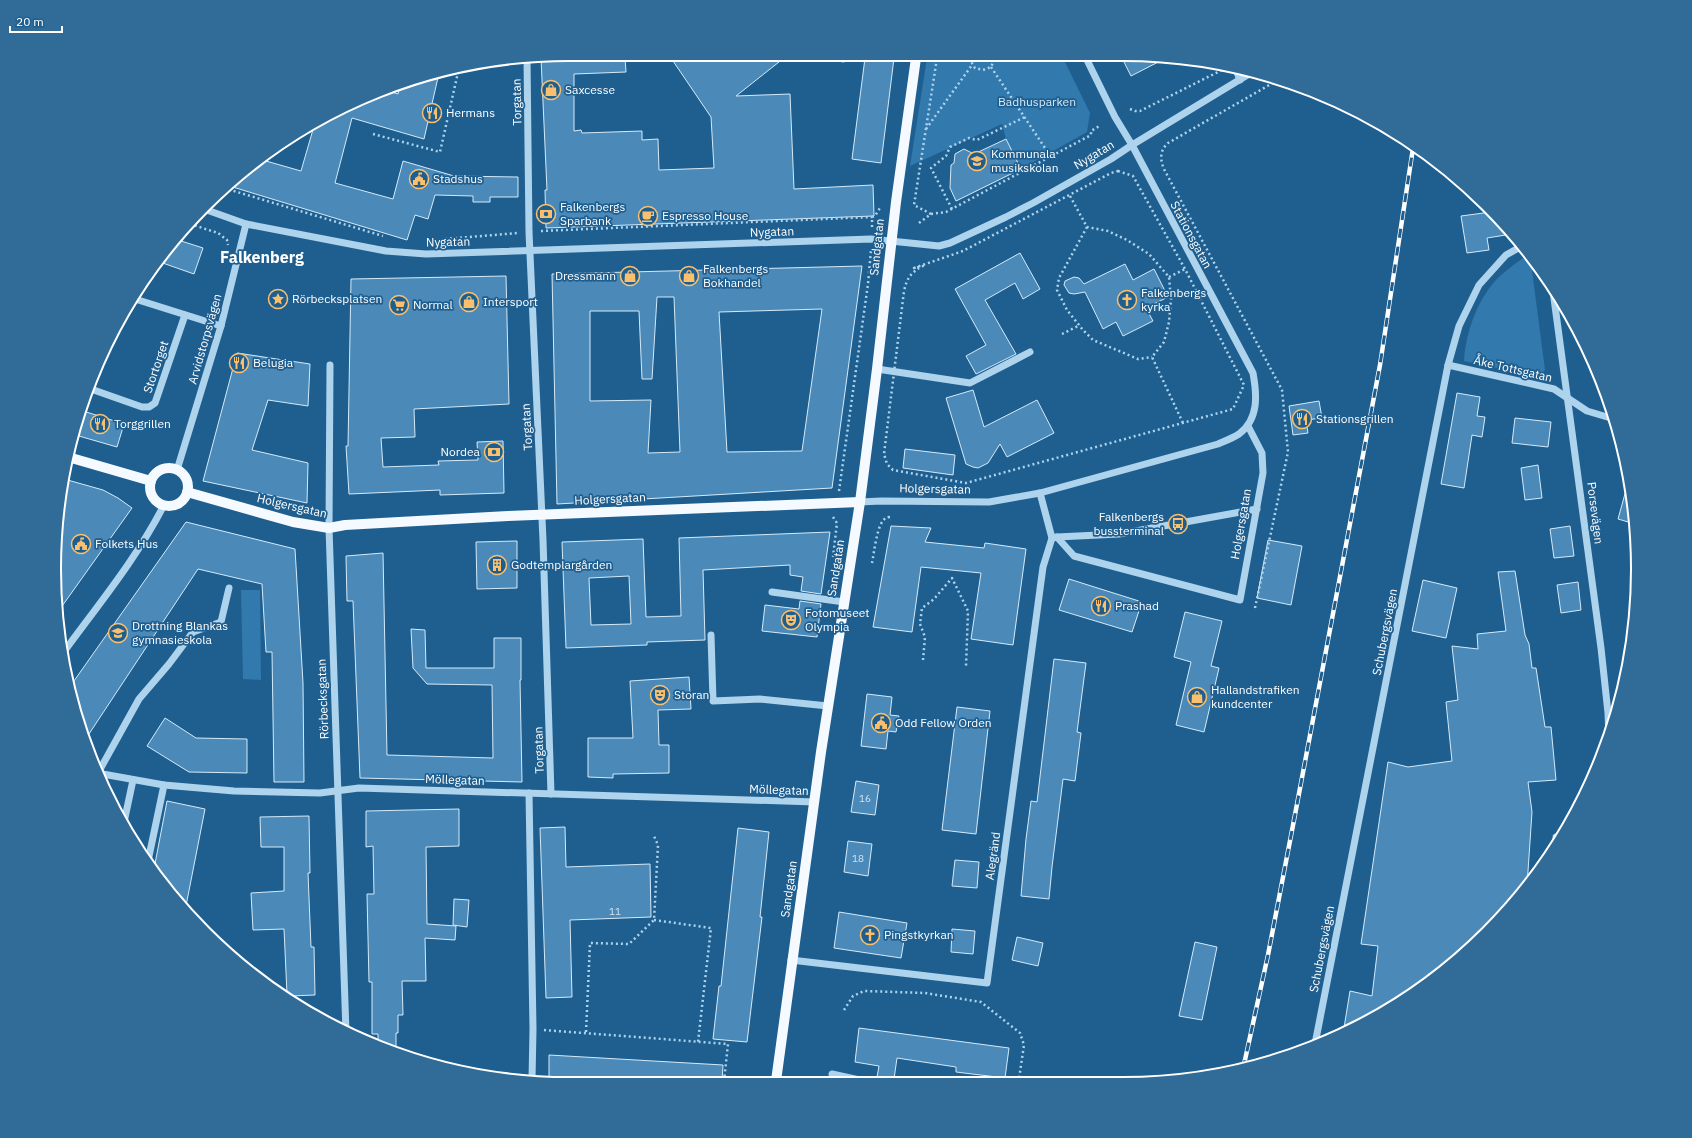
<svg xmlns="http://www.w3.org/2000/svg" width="1692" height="1138" viewBox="0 0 1692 1138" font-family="'IBM Plex Sans',sans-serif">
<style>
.green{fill:#3279ad}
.building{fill:#4b8ab8;stroke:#d4eaf9;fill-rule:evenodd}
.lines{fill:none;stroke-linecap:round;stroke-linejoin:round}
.path{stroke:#aed3ed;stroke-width:2.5;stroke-dasharray:2 3;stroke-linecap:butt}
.minor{stroke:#aed3ed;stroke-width:7}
.major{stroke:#f4faff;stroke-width:10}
.rail-casing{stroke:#fff;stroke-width:4.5}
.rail{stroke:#1f5f90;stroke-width:3;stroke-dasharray:9;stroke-linecap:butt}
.labels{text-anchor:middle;stroke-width:3.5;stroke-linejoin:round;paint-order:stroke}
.number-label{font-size:10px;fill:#d2e2ed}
.poi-label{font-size:12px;fill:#fff;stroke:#1f5f90;text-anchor:start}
.street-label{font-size:12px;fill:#fff;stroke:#1f5f90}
.park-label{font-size:12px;fill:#d4eaf9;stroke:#1f5f90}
.district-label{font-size:16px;font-weight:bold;fill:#fff;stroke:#1f5f90}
.rim{fill:none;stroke:#fff;stroke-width:2}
</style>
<rect width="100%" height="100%" fill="#1f5f90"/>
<g class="green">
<path d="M927,58h136l27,55 -3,19 -66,37 -15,-30 -4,-15 -92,42z"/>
<path d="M1527,255h3l15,115 -6,7 -75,-16c2,-30 14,-64 36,-85 8,-7 18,-14 27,-21z"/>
<path d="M241,590h19l1,90 -18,-1z"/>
</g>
<g class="building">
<path d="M541,58h84l1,14 -52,2v57l7,-1 1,3 60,-2v9l16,-1 1,31 55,-2 -3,-51 -40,-59h113l-48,38 54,-2 4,95 79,-4 1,31 -328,12 -1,-38h2z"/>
<path d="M865,58h29l-13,105 -29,-4z"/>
<path d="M1122,58h44l-35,18z"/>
<path d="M439,73l-15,66 -72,-21 -17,65 58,16 10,-38 51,15 64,1v20h-28v5h-17v-6l-38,-1 -7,24 -13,-4 -8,25 -181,-55 33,-26 42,12 13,-45 72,-36 12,4 3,-12 3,-1z"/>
<path d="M1006,139l15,30 -65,32 -6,-13 1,-23 3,-2 1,-9 9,-5 10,5z"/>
<path d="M1491,212l21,22 -25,4 2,12 -22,3 -6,-37z"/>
<path d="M175,239l28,9 -9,26 -37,-13 4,-6z"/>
<path d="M1020,253l20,36 -17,10 -8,-16 -30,17 31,54 -40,20 -10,-18 20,-11 -31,-56z"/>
<path d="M1125,264l8,16 21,-11 14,28 -22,11 7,13 -30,15 -7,-14 -13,7 -18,-37 -11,2 -5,-1 -5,-8 1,-4 9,-4 5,1 5,6z"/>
<path d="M862,266l-30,222 -275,16 -5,-230zM657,297h17l6,155 -32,1 3,-53 -61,1v-90h49l3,68h10zM822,309l-20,142 -75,1 -8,-140z"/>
<path d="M506,276l3,128 -95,5 1,28 -34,1 2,29 56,-2 -1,-4 40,-1 -1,-18 26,-1 1,52 -64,2v-5l-91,4 -3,-48h2l3,-167z"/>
<path d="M237,353l73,11 -2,42 -40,-6 -16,50 56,13 -1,40 -104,-22z"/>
<path d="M973,390l11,37 53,-27 17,33 -47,24 -7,-13 -12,19 -10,5 -5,-1 -7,-3 -20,-66z"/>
<path d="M1457,393l23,4 -3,19 8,1 -3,20 -10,-2 -8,53 -23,-4z"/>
<path d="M1319,401l3,17 -16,2 2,13 -15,2 -4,-29z"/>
<path d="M80,410l44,14 -7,23 -45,-13z"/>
<path d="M1515,418l36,4 -3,25 -36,-4z"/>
<path d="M905,449l50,6 -2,20 -50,-7z"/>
<path d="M1538,465l4,33 -17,2 -4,-32z"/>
<path d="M64,479l39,11 15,8 14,10 -72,101 -5,-74z"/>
<path d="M1628,483l5,29 2,12 -17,-5z"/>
<path d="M186,522l109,27 8,134 1,99h-30l-2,-130h-6l-4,-68 -64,-15 -113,171 -16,-52z"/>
<path d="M891,526l40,2 -6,14 59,6 1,-5 41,6 -13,96 -42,-6 10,-66 -60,-6 -9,65 -39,-5z"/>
<path d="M1570,526l4,30 -20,2 -4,-29z"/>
<path d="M830,532l-9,62 -20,-3 2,-14 -13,-2v-10l-87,5 2,70 -58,2v3l-81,3 -4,-106 81,-3 3,78 35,-1 -2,-78zM629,576l2,48 -40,1 -2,-47z"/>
<path d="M1268,540l34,6 -11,59 -34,-7z"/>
<path d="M517,541v47l-40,1 -1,-47z"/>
<path d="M383,553l4,202 106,3 -1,-73 -65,-1 -14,-16 -2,-39 14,1 1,38h68v-30h27v42h-1l2,102 -162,-4 -7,-177h-6l-1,-45z"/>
<path d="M1515,571l10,64 4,9 3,24h4l9,59h6l5,53 -28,2 4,30 -5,74 -17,23 -74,69 -85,53 -8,3 7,-43 22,5 6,-50 -17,-2 27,-182 20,5 44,-6 -6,-59 12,-2 -6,-54 26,3 -1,-15 29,-3 -8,-59z"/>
<path d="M1069,579l73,23 -10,30 -73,-22z"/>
<path d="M1423,580l34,8 -11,50 -34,-7z"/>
<path d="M1578,582l3,28 -20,3 -4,-28z"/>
<path d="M800,601l21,3 -4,33 -55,-6 3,-26 34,4z"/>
<path d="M1185,612l37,9 -11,45 8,2 -15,64 -28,-7 15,-63 -17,-5z"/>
<path d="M1054,659l32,4 -9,69 4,1 -6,48 -12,-2 -11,88 -3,32 -28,-3 5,-57 5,-38 6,1z"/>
<path d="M689,677l2,32 -33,1 1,35h10v28l-56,1v4l-25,-1v-39h45l-3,-57z"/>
<path d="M867,694l25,3 -2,18 9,1 -3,16 -8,-1 -2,18 -25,-3z"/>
<path d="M957,707l33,4 -14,123 -34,-4z"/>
<path d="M165,718l31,20 51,1v34l-58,-1 -42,-26z"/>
<path d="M856,781l23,4 -4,30 -24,-3z"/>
<path d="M167,801l38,8 -20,102 -31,-42z"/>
<path d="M459,809v37l-33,1 1,77 29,2 -1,14 -30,-2 1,43h-24l1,34h-5v18h-2v18l-18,-6v-11h-6v-52h-3l-2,-88h7l-1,-48 -7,1v-36z"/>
<path d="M309,816l1,57h-2l3,74h3l1,48 -26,1 -2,-2 -3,-65 -31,1 -2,-37 33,-2v-44h-23l-1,-30z"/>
<path d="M565,827l1,40 84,-3 1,53 -81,3 2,77 -26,1 -6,-170z"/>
<path d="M738,828l31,4 -9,85h2l-15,125 -34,-3 6,-53h2z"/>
<path d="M848,841l24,3 -4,32 -24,-4z"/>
<path d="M955,860l24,2 -2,26 -25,-2z"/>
<path d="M454,899l15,1 -2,27 -14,-2z"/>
<path d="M839,912l68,11 -6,35 -67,-10z"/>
<path d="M952,929l23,2 -2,23 -22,-2z"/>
<path d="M1017,937l26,6 -5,23 -26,-6z"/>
<path d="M1195,942l22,5 -15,73 -23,-4z"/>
<path d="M859,1028l150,20 -4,30 -49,-6v-5l-59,-9 -3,21 -17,-2 2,-11 -24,-4z"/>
<path d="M549,1055l174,10 -1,16 -173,-1z"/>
</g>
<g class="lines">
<g class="path">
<path d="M969,58l6,10 8,2 8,-3 4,-9"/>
<path d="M991,67l60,90"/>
<path d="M1130,109l5,2h5l84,-42"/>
<path d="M926,129l46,-64"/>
<path d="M373,134l67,18 19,-84"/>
<path d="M1118,171l15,5 52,93 59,116 -11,24 -267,74 -73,-13 -6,-6 -3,-10 20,-163c3,-13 7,-19 19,-25l-9,2 49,-17 148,-78z"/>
<path d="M224,188l159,48"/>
<path d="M1070,196l17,31 21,4 19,9 22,14 20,23 2,22 -2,23 -5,20 -12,15 31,66"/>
<path d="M952,209l-21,-41 15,-12 4,-9 19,-9 8,2 48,-23"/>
<path d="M931,214l15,-2 145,-77v-4l10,-6"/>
<path d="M919,223l12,-9 -17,-9 23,-147"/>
<path d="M190,224l28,9 9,7 1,5"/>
<path d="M872,227v-10l3,-1 5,-8"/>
<path d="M1087,227l-28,51 -2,12 10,20 16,20 10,10 45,19 14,-2"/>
<path d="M541,231l331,-14"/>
<path d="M445,239l73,-6"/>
<path d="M1169,277l16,-8"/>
<path d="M1062,334l18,-9"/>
<path d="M839,491l29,-207 3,-34"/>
<path d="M833,517l4,6 -4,34"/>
<path d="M872,563c2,-9 5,-41 14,-45 1,-1 5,-1 6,-1"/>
<path d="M1255,608l33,-156 -6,-62 -117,-219c-5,-10 -6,-20 3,-28l110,-63"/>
<path d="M923,660l2,-23 -5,-13 2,-16 12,-9 18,-21 16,33 -2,55"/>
<path d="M654,920l57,8 -13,114"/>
<path d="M844,1010l9,-14 11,-5 61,2 56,9 39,31 4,12 -5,34 -4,3"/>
<path d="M544,1030l184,14 -4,37"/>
<path d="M586,1032l4,-89 39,1 25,-24 4,-75 -4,-9"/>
</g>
<g class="minor">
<path d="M527,58l2,174 14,308 8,254"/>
<path d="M843,59v-1"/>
<path d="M1235,67l5,13"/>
<path d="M246,224l140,27 40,3 445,-15 68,7 11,-3 56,-26 27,-14 78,-44 21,-14 122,-74"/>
<path d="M1553,291l48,357 7,65 1,25"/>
<path d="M135,299l86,27"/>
<path d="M330,365l-1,163 17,505"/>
<path d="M1448,365l106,24 33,22 27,8"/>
<path d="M877,369l93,14 60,-31"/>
<path d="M88,388l54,19h7l6,-4 30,-88"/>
<path d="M177,470l44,-144 25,-102 -42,-15"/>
<path d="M1040,493l12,45 5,-1 17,19 166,44 23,-127 -1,-20 -14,-27"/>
<path d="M860,502l21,-1 108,1 51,-9 178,-49c7,-3 15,-6 21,-10 20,-15 18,-39 14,-61l-121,-228 -17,-28 -29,-59"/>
<path d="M1057,537l62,-3 138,-25"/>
<path d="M772,592l72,10"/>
<path d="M711,635l2,66 47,-2 68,7"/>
<path d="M63,653c35,-48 74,-95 101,-148"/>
<path d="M97,773l67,12 70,6 86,2 39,-5 456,14"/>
<path d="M98,773l41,-74 30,-35 24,-32 28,-10 8,-34"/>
<path d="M529,793l4,236 -1,51"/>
<path d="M123,827l10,-47"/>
<path d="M1556,837v8"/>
<path d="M148,861l16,-76"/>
<path d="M791,960l196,23 56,-416 9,-29"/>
<path d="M1315,1044l133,-679 11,-39 20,-41 27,-30 16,-9"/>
<path d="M832,1074l32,7"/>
</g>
<g class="major">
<path d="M68,457l83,24"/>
<circle cx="169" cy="487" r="19"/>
<path d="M187,492l106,30 36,6 16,-3 163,-9 352,-14"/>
<path d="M776,1081l45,-329 39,-250 17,-133 19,-167 20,-144"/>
</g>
<defs>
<path id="rail" d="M1243,1069l25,-114 26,-135 86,-455 33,-217"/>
</defs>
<use href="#rail" class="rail-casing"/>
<use href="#rail" class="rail"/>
</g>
<defs>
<symbol id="shop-ring" viewBox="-11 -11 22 22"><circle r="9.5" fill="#1f5f90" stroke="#fbc06e" stroke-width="1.5"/><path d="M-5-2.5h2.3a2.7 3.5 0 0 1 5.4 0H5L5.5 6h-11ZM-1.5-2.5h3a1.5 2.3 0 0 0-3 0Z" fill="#fbc06e"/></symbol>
<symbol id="restaurant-ring" viewBox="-11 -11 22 22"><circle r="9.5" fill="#1f5f90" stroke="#fbc06e" stroke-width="1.5"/><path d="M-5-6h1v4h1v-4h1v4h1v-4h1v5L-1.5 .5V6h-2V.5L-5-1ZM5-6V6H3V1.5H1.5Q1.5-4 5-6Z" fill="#fbc06e"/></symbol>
<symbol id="university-ring" viewBox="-11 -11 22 22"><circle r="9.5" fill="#1f5f90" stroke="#fbc06e" stroke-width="1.5"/><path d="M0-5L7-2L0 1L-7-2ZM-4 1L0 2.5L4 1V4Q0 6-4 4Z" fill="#fbc06e"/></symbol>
<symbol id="civic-ring" viewBox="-11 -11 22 22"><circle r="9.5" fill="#1f5f90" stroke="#fbc06e" stroke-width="1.5"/><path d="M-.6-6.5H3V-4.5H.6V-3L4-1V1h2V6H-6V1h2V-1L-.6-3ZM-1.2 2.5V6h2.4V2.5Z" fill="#fbc06e"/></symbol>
<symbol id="bank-ring" viewBox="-11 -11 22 22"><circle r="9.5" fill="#1f5f90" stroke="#fbc06e" stroke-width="1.5"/><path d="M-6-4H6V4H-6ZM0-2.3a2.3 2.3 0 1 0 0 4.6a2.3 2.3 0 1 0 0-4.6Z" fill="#fbc06e"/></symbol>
<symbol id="cafe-ring" viewBox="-11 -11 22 22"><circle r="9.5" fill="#1f5f90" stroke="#fbc06e" stroke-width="1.5"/><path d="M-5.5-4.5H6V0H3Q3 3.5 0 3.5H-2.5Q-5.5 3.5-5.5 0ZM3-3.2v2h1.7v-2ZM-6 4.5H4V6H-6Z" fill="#fbc06e"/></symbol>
<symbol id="sight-ring" viewBox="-11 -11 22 22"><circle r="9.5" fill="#1f5f90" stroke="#fbc06e" stroke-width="1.5"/><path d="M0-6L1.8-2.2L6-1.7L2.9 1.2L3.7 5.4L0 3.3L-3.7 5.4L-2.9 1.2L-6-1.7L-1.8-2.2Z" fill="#fbc06e"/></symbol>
<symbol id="church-ring" viewBox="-11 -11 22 22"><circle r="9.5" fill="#1f5f90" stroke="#fbc06e" stroke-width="1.5"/><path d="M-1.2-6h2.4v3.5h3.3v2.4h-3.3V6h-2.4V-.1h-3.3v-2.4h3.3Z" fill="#fbc06e"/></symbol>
<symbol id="supermarket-ring" viewBox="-11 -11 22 22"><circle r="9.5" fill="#1f5f90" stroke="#fbc06e" stroke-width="1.5"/><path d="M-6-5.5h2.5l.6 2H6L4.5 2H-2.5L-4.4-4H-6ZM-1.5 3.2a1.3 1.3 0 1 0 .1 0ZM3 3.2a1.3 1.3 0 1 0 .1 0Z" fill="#fbc06e"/></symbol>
<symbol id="bus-ring" viewBox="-11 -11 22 22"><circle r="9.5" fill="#1f5f90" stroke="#fbc06e" stroke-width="1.5"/><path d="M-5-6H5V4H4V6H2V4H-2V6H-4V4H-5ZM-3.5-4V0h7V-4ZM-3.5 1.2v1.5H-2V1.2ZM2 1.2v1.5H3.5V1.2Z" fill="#fbc06e"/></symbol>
<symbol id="building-ring" viewBox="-11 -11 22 22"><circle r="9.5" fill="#1f5f90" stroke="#fbc06e" stroke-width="1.5"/><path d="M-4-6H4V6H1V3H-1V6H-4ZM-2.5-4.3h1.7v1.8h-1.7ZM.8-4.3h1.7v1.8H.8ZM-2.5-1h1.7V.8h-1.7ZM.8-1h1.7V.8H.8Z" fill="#fbc06e"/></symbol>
<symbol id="theatre-ring" viewBox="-11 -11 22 22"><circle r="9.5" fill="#1f5f90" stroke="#fbc06e" stroke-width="1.5"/><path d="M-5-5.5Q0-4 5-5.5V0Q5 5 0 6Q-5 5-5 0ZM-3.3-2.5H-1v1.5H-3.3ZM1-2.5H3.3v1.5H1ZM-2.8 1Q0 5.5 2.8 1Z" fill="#fbc06e"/></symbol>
<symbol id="school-ring" viewBox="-11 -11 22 22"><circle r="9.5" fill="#1f5f90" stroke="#fbc06e" stroke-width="1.5"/><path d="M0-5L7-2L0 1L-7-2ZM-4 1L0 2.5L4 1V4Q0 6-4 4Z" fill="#fbc06e"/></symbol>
</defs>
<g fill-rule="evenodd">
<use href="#shop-ring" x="540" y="79" width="22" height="22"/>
<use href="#restaurant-ring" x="421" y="102" width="22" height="22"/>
<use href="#university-ring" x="966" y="150" width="22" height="22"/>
<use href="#civic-ring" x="408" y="168" width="22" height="22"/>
<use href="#bank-ring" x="535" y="203" width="22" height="22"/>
<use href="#cafe-ring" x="637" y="205" width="22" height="22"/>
<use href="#shop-ring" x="619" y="265" width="22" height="22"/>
<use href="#shop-ring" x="678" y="265" width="22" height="22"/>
<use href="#sight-ring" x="267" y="288" width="22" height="22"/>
<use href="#church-ring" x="1116" y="289" width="22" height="22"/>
<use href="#shop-ring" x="458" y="291" width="22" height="22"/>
<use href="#supermarket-ring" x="388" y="294" width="22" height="22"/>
<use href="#restaurant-ring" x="228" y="352" width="22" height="22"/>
<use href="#restaurant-ring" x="1291" y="408" width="22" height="22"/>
<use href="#restaurant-ring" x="89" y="413" width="22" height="22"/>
<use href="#bank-ring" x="483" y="441" width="22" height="22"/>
<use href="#bus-ring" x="1167" y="513" width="22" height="22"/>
<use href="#civic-ring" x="70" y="533" width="22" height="22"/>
<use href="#building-ring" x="486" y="554" width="22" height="22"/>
<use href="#restaurant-ring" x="1090" y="595" width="22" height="22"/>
<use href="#theatre-ring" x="780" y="609" width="22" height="22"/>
<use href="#school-ring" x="107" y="622" width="22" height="22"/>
<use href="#theatre-ring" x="649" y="684" width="22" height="22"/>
<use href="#shop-ring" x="1186" y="686" width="22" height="22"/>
<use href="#civic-ring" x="870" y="712" width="22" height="22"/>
<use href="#church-ring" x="859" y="924" width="22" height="22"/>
</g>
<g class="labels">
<g class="number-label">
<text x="865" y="802">16</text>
<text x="858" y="862">18</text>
<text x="615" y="915">11</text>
</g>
<g class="poi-label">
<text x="565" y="94">Saxcesse</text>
<text x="446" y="117">Hermans</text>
<text x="991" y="158">Kommunala<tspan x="991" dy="14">musikskolan</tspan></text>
<text x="433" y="183">Stadshus</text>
<text x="560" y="211">Falkenbergs<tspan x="560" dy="14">Sparbank</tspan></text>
<text x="662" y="220">Espresso House</text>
<text x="703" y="273">Falkenbergs<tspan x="703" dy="14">Bokhandel</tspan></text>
<text x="616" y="280" text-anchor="end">Dressmann</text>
<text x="1141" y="297">Falkenbergs<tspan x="1141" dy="14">kyrka</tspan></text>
<text x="292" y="303">Rörbecksplatsen</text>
<text x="483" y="306">Intersport</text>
<text x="413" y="309">Normal</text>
<text x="253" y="367">Belugia</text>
<text x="1316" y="423">Stationsgrillen</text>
<text x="114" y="428">Torggrillen</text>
<text x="480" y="456" text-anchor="end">Nordea</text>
<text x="1164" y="521" text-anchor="end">Falkenbergs<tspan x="1164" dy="14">bussterminal</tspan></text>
<text x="95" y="548">Folkets Hus</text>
<text x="511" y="569">Godtemplargården</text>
<text x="1115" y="610">Prashad</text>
<text x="805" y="617">Fotomuseet<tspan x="805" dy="14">Olympia</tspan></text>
<text x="132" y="630">Drottning Blankas<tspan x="132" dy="14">gymnasieskola</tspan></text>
<text x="1211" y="694">Hallandstrafiken<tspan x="1211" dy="14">kundcenter</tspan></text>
<text x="674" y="699">Storan</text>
<text x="895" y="727">Odd Fellow Orden</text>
<text x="884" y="939">Pingstkyrkan</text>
</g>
<g class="street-label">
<text transform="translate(517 102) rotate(-91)" y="4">Torgatan</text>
<text transform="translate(1094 155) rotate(-31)" y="4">Nygatan</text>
<text transform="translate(772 232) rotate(-2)" y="4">Nygatan</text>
<text transform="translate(1191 235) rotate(62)" y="4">Stationsgatan</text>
<text transform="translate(448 242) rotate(-1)" y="4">Nygatan</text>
<text transform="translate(877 247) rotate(-84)" y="4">Sandgatan</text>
<text transform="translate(205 339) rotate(-74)" y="4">Arvidstorpsvägen</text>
<text transform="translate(156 367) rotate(-71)" y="4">Stortorget</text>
<text transform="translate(1513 369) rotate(13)" y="4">Åke Tottsgatan</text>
<text transform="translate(527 427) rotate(-93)" y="4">Torgatan</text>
<text transform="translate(935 489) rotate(1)" y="4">Holgersgatan</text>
<text transform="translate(610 499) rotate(-3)" y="4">Holgersgatan</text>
<text transform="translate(292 506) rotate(13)" y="4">Holgersgatan</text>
<text transform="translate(1595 513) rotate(83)" y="4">Porsevägen</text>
<text transform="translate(1241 524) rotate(-80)" y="4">Holgersgatan</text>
<text transform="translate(836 568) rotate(-81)" y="4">Sandgatan</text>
<text transform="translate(1385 632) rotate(-79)" y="4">Schubergsvägen</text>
<text transform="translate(323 699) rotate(-92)" y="4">Rörbecksgatan</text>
<text transform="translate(539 750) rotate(-92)" y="4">Torgatan</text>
<text transform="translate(455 780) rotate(2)" y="4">Möllegatan</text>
<text transform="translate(779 790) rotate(2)" y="4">Möllegatan</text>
<text transform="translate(993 856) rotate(-82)" y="4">Alegränd</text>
<text transform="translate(789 889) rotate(-82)" y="4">Sandgatan</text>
<text transform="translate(1322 949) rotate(-79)" y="4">Schubergsvägen</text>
</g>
<g class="park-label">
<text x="1037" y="106">Badhusparken</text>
</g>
<g class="district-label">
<text x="262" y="263">Falkenberg</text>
</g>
</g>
<path d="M0 0H1692V1138H0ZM569 61H1123A508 508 0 0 1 1631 569V569A508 508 0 0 1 1123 1077H569A508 508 0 0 1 61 569V569A508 508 0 0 1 569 61Z" fill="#316c99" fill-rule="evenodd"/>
<path class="rim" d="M569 61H1123A508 508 0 0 1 1631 569V569A508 508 0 0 1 1123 1077H569A508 508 0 0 1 61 569V569A508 508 0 0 1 569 61Z"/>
<path d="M10 26v6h52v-6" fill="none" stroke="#ffffff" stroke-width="2"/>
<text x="16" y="26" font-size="12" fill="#ffffff" stroke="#1f5f90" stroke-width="3" paint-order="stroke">20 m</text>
</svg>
